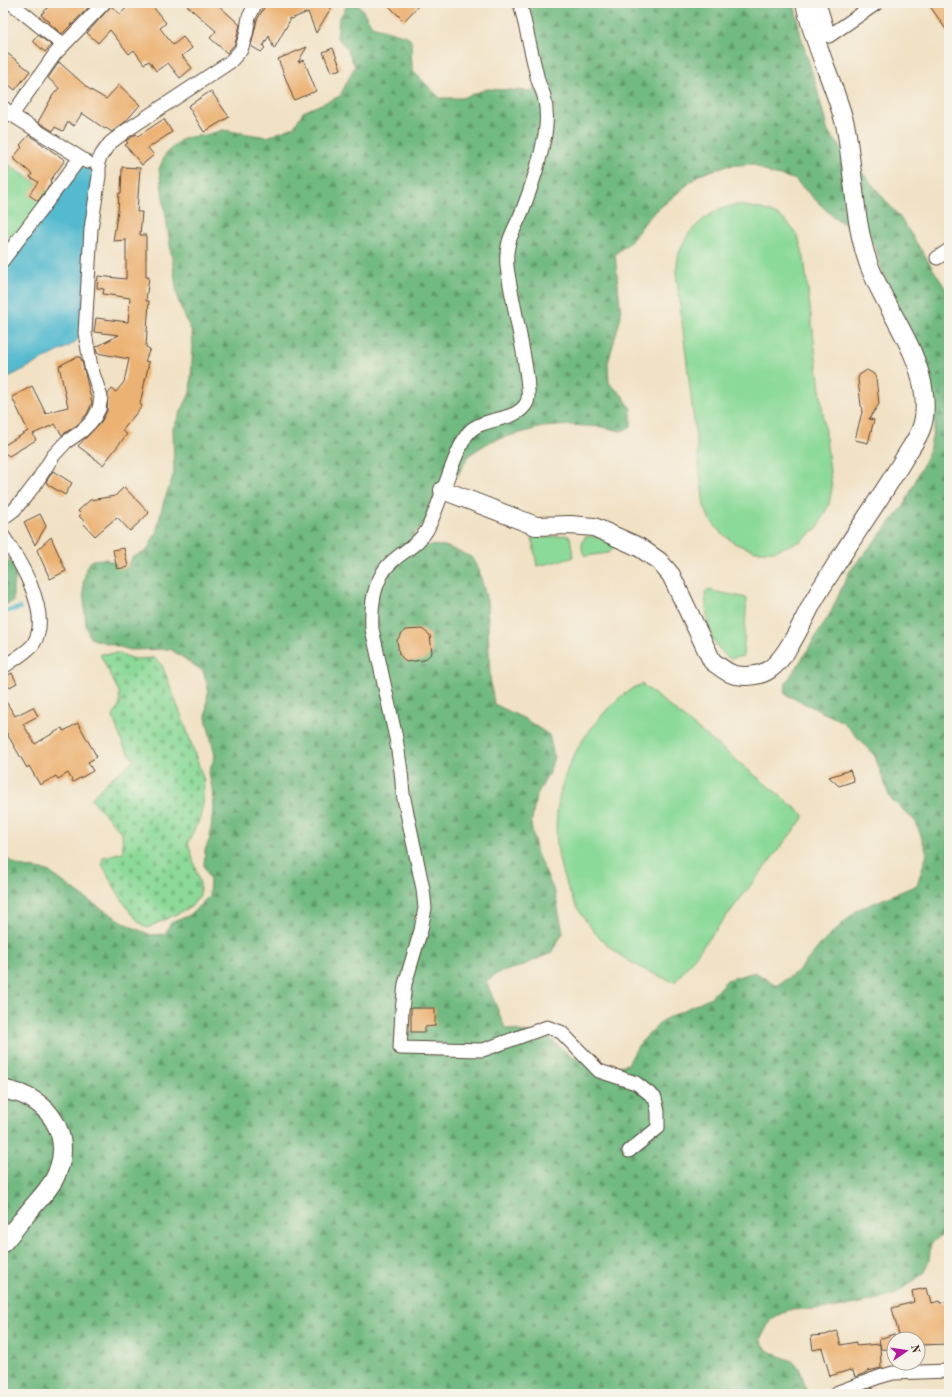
<svg xmlns="http://www.w3.org/2000/svg" width="952" height="1397" viewBox="0 0 952 1397" font-family="'Old Standard TT',serif">
<style>
.green{fill:#8cda99;stroke:#64825c}
.forest{fill:url(#forest-firs);stroke:#567250;fill-rule:evenodd}
.cemetery{fill:url(#cemetery-stones);stroke:#64825c}
.water{fill:#52bacf;stroke:#467276}
.lines{fill:none;stroke-linecap:round;stroke-linejoin:round}
.stream{stroke:#52bacf;stroke-width:4}
.building{fill:#ecb273}
.street-casing{stroke:#564637;stroke-width:15}
.secondary-casing{stroke:#564637;stroke-width:20}
.street{stroke:#fff;stroke-width:13}
.secondary{stroke:#fff;stroke-width:18}
</style>
<defs>
<pattern id="forest-firs" width="22" height="20" patternUnits="userSpaceOnUse"><rect width="22" height="20" fill="#71ba81"/><path d="M5 1l3.5 6h-7zM16 11l3.5 6h-7z" fill="#5e9769"/></pattern>
<pattern id="cemetery-stones" width="16" height="16" patternUnits="userSpaceOnUse"><rect width="16" height="16" fill="#8cda99"/><path d="M2 7V4a2 2 0 0 1 4 0v3zM10 15v-3a2 2 0 0 1 4 0v3z" fill="#7abb83"/></pattern>
</defs>
<rect width="100%" height="100%" fill="#f7f3e8"/>
<filter id="ink" filterUnits="userSpaceOnUse"><feTurbulence type="fractalNoise" baseFrequency=".025" numOctaves="2"/><feDisplacementMap in="SourceGraphic" scale="8" xChannelSelector="R" yChannelSelector="G"/><feConvolveMatrix kernelMatrix="1 2 1 2 8 2 1 2 1" color-interpolation-filters="sRGB"/></filter>
<filter id="wash" filterUnits="userSpaceOnUse"><feTurbulence type="fractalNoise" baseFrequency=".012" numOctaves="4" result="noise"/><feDisplacementMap in="SourceGraphic" scale="16" xChannelSelector="R" yChannelSelector="G"/><feGaussianBlur stdDeviation="0.9" result="paint"/><feColorMatrix in="noise" values="0 0 0 0 0 0 0 0 0 0 0 0 0 0 0 0 0 1.4 0 .05"/><feComposite in="paint" operator="in"/></filter>
<g filter="url(#wash)">
<rect width="100%" height="100%" fill="#f1e2c6"/>
<g class="green">
<path d="M3,161l46,31 -46,61z"/>
<path d="M736,205c28,3 50,7 63,35 2,5 3,12 5,18l28,230 -3,16 -11,23 -17,14 -27,10h-19l-19,-7 -15,-11 -11,-13 -6,-14 -28,-235 3,-18 10,-20 15,-14 15,-10z"/>
<path d="M565,535l5,2 3,19 -1,2 -35,8 -5,-28 1,-2 11,2z"/>
<path d="M585,537c8,-2 21,2 28,7v5l-5,4 -23,3c-4,-5 -4,-13 0,-19z"/>
<path d="M707,590l40,8 -4,58 -13,3c-23,-16 -23,-41 -25,-67z"/>
<path d="M642,684l162,131v2l-129,165c-27,-9 -55,-23 -75,-44 -55,-58 -58,-146 -10,-208 13,-17 31,-38 52,-46z"/>
</g>
<g class="forest">
<path d="M528,3h266l7,34 15,48 12,47 74,88 47,74v937l-18,12 -2,17 -6,14 -31,22 -55,12 -49,2 -17,9 -11,21 8,11 24,10 8,7 7,26h-804v-538l16,10 29,5 41,30 41,25 21,9 14,-1 6,-11 19,-8 19,-19 1,-16 -6,-15 1,-15 5,-12 4,-39 -5,-27 6,-16 -9,-38 2,-32 -5,-15 -33,-22 -40,1 -40,-12 -4,-12 -3,-41 3,-17 6,-8 13,-1 21,9 7,-11 14,-6 9,-18 7,-29 11,-31 -1,-45 17,-35 3,-46 -1,-14 -14,-33 -19,-131 7,-16 17,-15 22,-3 18,-5 44,7 27,-10 9,-15 37,-16 15,-30 -10,-20 -8,-8 2,-19 9,-15 12,2 12,20 35,10 4,5 1,29 28,28h22l25,-9 45,2 12,-15 -10,-37 -2,-24zM753,164l18,10 23,5 36,35 45,31 7,26 50,120 3,34 -6,26 -25,55 -55,66 -18,40 -24,39 -21,32 -1,11 58,28 32,34 15,42 26,24 11,31 -10,32 -60,25 -35,33 -24,28 -22,15 -21,-14 -28,8 -16,17 -48,23 -24,24 -11,20 -23,5 -33,-12 -24,-20 -43,-9 -19,-47 12,-8 21,-6 32,-14 12,-20 -8,-40 -18,-39 -6,-29 5,-29 13,-23 5,-16 -5,-22 -24,-16 -31,-15 -4,-27 -3,-75 -8,-32 -8,-13 -26,-11 -23,-1 -8,-11 11,-11 3,-14 12,-21 18,-13 11,-20 22,-14 51,-14 28,-2 33,2 18,4 10,-4v-18l-9,-14 -13,-12 -1,-20 13,-47 -6,-62 15,-12 20,-26 49,-41 26,-9z"/>
<path d="M3,555l11,11 2,12 -3,7v17l-10,3z"/>
</g>
<path class="cemetery" d="M118,653l17,6 19,-1 8,7 24,63 18,53 -1,22 -3,15 -12,24 12,42v11l-9,12 -44,21c-16,-8 -36,-47 -45,-64l1,-7 20,-5 -1,-19 -31,-34 17,-18 26,-21 -11,-15 -10,-28 7,-13 -1,-12 -19,-38z"/>
<path class="water" d="M83,166l12,6 -14,161 -3,6 -5,5 -70,36v-112l15,-18z"/>
<g class="lines">
<path class="stream" d="M3,612l17,-4"/>
</g>
<g id="blocks">
<g class="building">
<path d="M52,3h41l-31,31 -13,-11 1,-1 -9,-7z"/>
<path d="M132,3h18l16,20 -6,5 13,17 10,-8 9,11 -10,8 10,12 -12,10 -12,-15 -12,8 -7,-10 -5,3 -10,-14 -5,4 -19,-24 -12,13 -11,-10 24,-27 9,8z"/>
<path d="M184,3h32l24,22 -5,19 -8,9 -17,-15 6,-7z"/>
<path d="M265,3h69l-18,30 -8,-21 -17,7 -2,-1v4l-15,27 -5,-13 -6,10 2,2 -4,4 -10,-6 6,-26 9,-16z"/>
<path d="M386,3h35l-17,18z"/>
<path d="M928,3h21v31z"/>
<path d="M38,35l13,10 -6,7 -12,-11z"/>
<path d="M307,47l-9,15 6,-2 12,31 -22,9 -16,-41z"/>
<path d="M333,48l8,21 -10,3 -8,-20z"/>
<path d="M3,50l27,21 -15,19 -12,-10z"/>
<path d="M59,62l30,27 17,10 13,-14 21,20 -15,17 -13,10 -6,-4 -1,1 -23,-16 -8,13 -6,-4 -5,9 -8,-4 -2,4 -15,-9 15,-27 6,-7 -11,-10z"/>
<path d="M211,91l18,26 -25,15 -16,-26z"/>
<path d="M164,119l8,13 -24,16 6,7 -12,10 -17,-20 3,-2 -2,-2 10,-7 2,2z"/>
<path d="M29,135l36,25 -15,21 1,1 -2,4 -11,15 -9,-6 9,-13 -8,-5 2,-3 -19,-16 9,-11 -2,-2z"/>
<path d="M122,167l18,1 -3,44h5l-2,23h6v42h3l-3,24h3l-3,46 4,2 -5,12 4,1 -9,42 2,2 -20,25 5,3 -24,31 -25,-19 23,-24 6,-11 1,-17 4,-5 4,3 8,-10 5,-23 -32,-6 -1,-6 23,-12 -25,-3 2,-14 32,4 2,-24 -27,-4 1,-5 -7,-1 1,-12 28,3v-39l-13,1 5,-31 1,-17h2z"/>
<path d="M76,357h4l2,4 10,42 -5,11 -10,11 -15,10 -7,-11 -22,10 3,6 -27,16 -6,-4v-6l25,-15 -16,-34 20,-11 14,28 6,-3 16,-4 -9,-41z"/>
<path d="M867,370l7,4 2,4 3,26 -10,15 5,1 -6,23 -13,-3 8,-32 -2,-2 -3,-27 1,-4z"/>
<path d="M53,471l19,12 -7,12 -18,-11v-1l-1,-1z"/>
<path d="M124,487l25,26 -19,18 -13,-14 -22,19 -12,-13 1,-2 -5,-5 2,-2 -3,-3 12,-11 25,-4z"/>
<path d="M40,514l6,12 -11,19 -11,-23z"/>
<path d="M51,537l15,34 -16,8 -13,-29z"/>
<path d="M124,548l4,19 -11,2 -4,-19z"/>
<path d="M422,629l8,6 2,18 -8,7 -18,2 -7,-8 -2,-14 8,-10z"/>
<path d="M12,673l5,10 -11,6 -3,-6v-5z"/>
<path d="M3,697l12,19 18,-9 5,9 -15,8 12,20 27,-16 2,3 14,-8 19,34 -9,5 5,9 -20,11 -5,-9 -10,6 -2,-3 -16,9 -11,-19 -2,2 -24,-41z"/>
<path d="M850,770l4,11 -15,5 -10,-9z"/>
<path d="M411,1008h24v18l-10,1v5h-14z"/>
<path d="M926,1288l2,8 2,-1 2,8 8,-2 1,2 8,-2v43l-31,1v-6h-18l-8,-31 22,-6 -2,-11z"/>
<path d="M837,1331l4,14 15,-3v4l24,-2 1,24 -13,3v1l-13,5 -2,-6h-3v-1l-20,6 -8,-28 -9,2 -2,-14 14,-1z"/>
<path d="M894,1334v16l-13,-1 -2,-10z"/>
<path d="M873,1388l2,6h-14l-1,-2z"/>
</g>
</g>
</g>
<g filter="url(#ink)">
<use href="#blocks" fill-opacity="0" stroke="#564637" stroke-width="1"/>
<g class="lines">
<defs>
<g id="street">
<path d="M11,3l52,42"/>
<path d="M520,3c6,24 11,48 17,73 1,7 5,13 7,20 3,12 3,26 1,39 -5,25 -13,51 -22,74 -9,23 -18,31 -16,57 2,24 27,121 20,136 -9,20 -45,15 -58,30 -5,6 -9,15 -12,22 -11,25 -18,52 -30,76 -11,19 -35,25 -45,44 -10,17 -11,36 -10,55l24,109 5,33 2,23 20,95 2,19 -4,22 -16,54 -3,26 -2,38 83,2 64,-23 14,5 38,39 37,12 19,15 3,14v16l-29,23"/>
<path d="M819,3l10,33 48,-33"/>
<path d="M3,107l9,8 75,47"/>
<path d="M12,115l43,-61 49,-51"/>
<path d="M937,258l12,-8"/>
<path d="M3,260l77,-102"/>
<path d="M3,518l11,-8 12,-14 10,-13 17,-27 13,-14 16,-11 8,-8 4,-5 5,-9 2,-12 -10,-30 -6,-34 6,-104 8,-53v-7l-2,-5 5,-10 8,-11 17,-13 103,-68 11,-12 5,-15 3,-18 7,-14"/>
<path d="M3,536c17,25 49,77 31,107 -5,8 -22,18 -31,24"/>
<path d="M838,1392l41,-15 14,-4 56,-2"/>
</g>
<g id="secondary">
<path d="M443,490l93,36 34,-1 24,2 45,20 20,14 12,14 41,86c7,5 14,12 23,14 11,2 26,1 35,-6 18,-13 32,-47 43,-67 9,-16 19,-31 29,-47 21,-33 43,-64 63,-98 6,-10 14,-20 17,-31 3,-9 3,-23 2,-32 -5,-47 -41,-88 -56,-132 -11,-31 -13,-65 -17,-98 -2,-13 -3,-27 -6,-40 -11,-41 -31,-79 -40,-121"/>
<path d="M3,1089c6,2 12,3 18,5 33,13 50,45 36,79 -4,11 -13,21 -21,30 -11,13 -22,27 -33,40"/>
</g>
</defs>
<use href="#street" class="street-casing"/>
<use href="#secondary" class="secondary-casing"/>
<use href="#street" class="street"/>
<use href="#secondary" class="secondary"/>
</g>
</g>
<rect width="952" height="1397" fill="none" stroke="#f7f3e8" stroke-width="16"/>
<g transform="translate(906 1351) rotate(77)"><circle r="19" fill="#f7f3e8" stroke="#aca397"/>
<path d="M0-3L7 15L0 10L-7 15Z" fill="#b5179e"/>
<text y="-6" font-size="11" font-weight="bold" text-anchor="middle" fill="#3b2a1e">N</text>
</g>
</svg>
